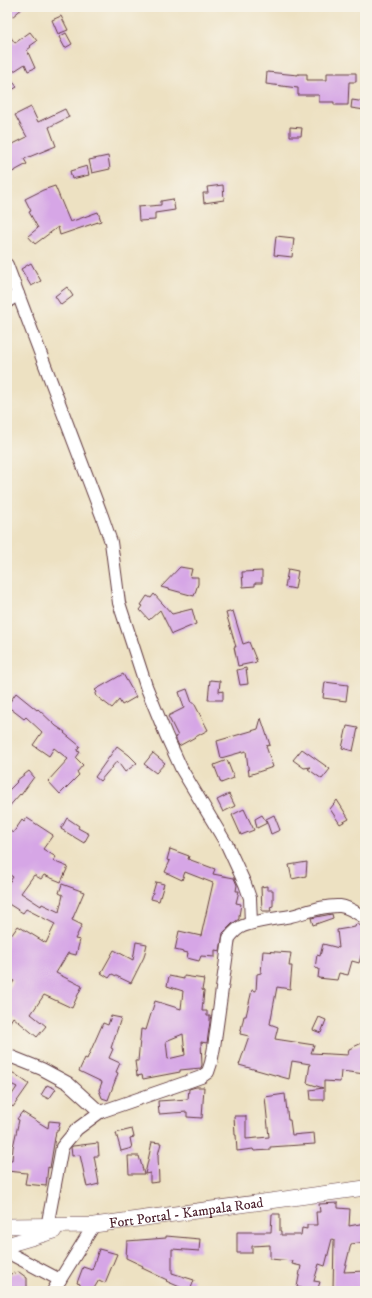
<svg xmlns="http://www.w3.org/2000/svg" width="372" height="1298" viewBox="0 0 372 1298" font-family="'IM FELL DW Pica',serif">
<style>
.building{fill:#d6a6e6;fill-rule:evenodd}
.lines{fill:none;stroke-linecap:round;stroke-linejoin:round}
.minor-casing{stroke:#623c42;stroke-width:14}
.major-casing{stroke:#623c42;stroke-width:16}
.minor{stroke:#fff;stroke-width:12}
.major{stroke:#fff;stroke-width:15}
.labels{text-anchor:middle;stroke-width:4;stroke-linejoin:round;paint-order:stroke}
.street-label{font-size:14px;fill:#4a1f2b;stroke:#f7f3e8}
</style>
<rect width="100%" height="100%" fill="#f7f3e8"/>
<filter id="ink" filterUnits="userSpaceOnUse"><feTurbulence type="fractalNoise" baseFrequency=".025" numOctaves="2"/><feDisplacementMap in="SourceGraphic" scale="8" xChannelSelector="R" yChannelSelector="G"/><feConvolveMatrix kernelMatrix="1 2 1 2 8 2 1 2 1" color-interpolation-filters="sRGB"/></filter>
<filter id="wash" filterUnits="userSpaceOnUse"><feTurbulence type="fractalNoise" baseFrequency=".012" numOctaves="4" result="noise"/><feDisplacementMap in="SourceGraphic" scale="16" xChannelSelector="R" yChannelSelector="G"/><feGaussianBlur stdDeviation="0.9" result="paint"/><feColorMatrix in="noise" values="0 0 0 0 0 0 0 0 0 0 0 0 0 0 0 0 0 1.4 0 .05"/><feComposite in="paint" operator="in"/></filter>
<g filter="url(#wash)">
<rect width="100%" height="100%" fill="#ede1c2"/>
<g id="blocks">
<g class="building">
<path d="M7,7h17l-12,10 -5,-6z"/>
<path d="M61,16l7,14 -10,4 -6,-14z"/>
<path d="M7,32l8,11 15,-11 7,9 -7,5 1,1 -4,3 8,18 -7,3 -3,-7 -17,11 9,12 -10,6z"/>
<path d="M66,33l6,11 -7,4 -6,-11z"/>
<path d="M267,72l31,3v-1h9v6h20v-7h29v9h-7l-1,23h-14v-3h-15v-7h-21v-7l-32,-4z"/>
<path d="M352,100l13,2v8l-14,-2z"/>
<path d="M31,107l7,15 27,-13 4,8 -20,10 7,19 -32,13 3,5 -20,11v-28l20,-10 -12,-22z"/>
<path d="M290,127l12,1 -1,8h-11z"/>
<path d="M108,156l2,13 -18,4 -3,-13z"/>
<path d="M87,166l2,9 -17,4 -2,-8z"/>
<path d="M223,185l1,15 -20,3 -1,-10h5l-1,-6z"/>
<path d="M55,186l15,36 28,-10 3,9 -41,14 -2,-8 -23,17 -7,-8 10,-8 -9,-16 2,-1 -6,-12 18,-9z"/>
<path d="M173,199l2,11 -20,3v7l-16,1 -1,-14 23,-2v-4z"/>
<path d="M276,236l18,2 -2,19 -18,-2z"/>
<path d="M31,263l10,18 -10,5 -10,-17z"/>
<path d="M67,287l6,9 -12,9 -6,-9z"/>
<path d="M180,567l12,2 -2,8h8v7l-4,12 -33,-9z"/>
<path d="M288,569l10,2 -3,18 -10,-2z"/>
<path d="M262,571v12h-7v3l-12,1 -1,-15z"/>
<path d="M154,594l18,20 20,-5 4,15 -24,10 -12,-24 -11,10 -9,-10 3,-4 -2,-1 6,-9 4,2z"/>
<path d="M233,611l10,33 6,-2 8,20 -19,4 -4,-19h2l-10,-34z"/>
<path d="M246,668l2,16 -8,1 -3,-15z"/>
<path d="M123,674l13,23 -14,8 -3,-5 -7,8 -17,-13 2,-3 -2,-2z"/>
<path d="M210,680l10,1 -1,11 4,-1v9h-15z"/>
<path d="M325,682l23,3 -2,16 -23,-3z"/>
<path d="M187,689l5,14h2l14,27 -29,16 -4,-9 3,-1 -10,-20 16,-8 -5,-16z"/>
<path d="M16,693l21,17 1,-1 18,17 9,6 -1,1 16,13 -3,5 3,1 -4,6 7,7 -6,7 2,3 -19,19 -12,-13 20,-22 -14,-11 -5,8 -16,-11 9,-13 -16,-15 -2,2 -17,-13z"/>
<path d="M261,718l9,27 -4,1 7,21 -24,8 -3,-24 -25,7 -4,-17 41,-12z"/>
<path d="M347,726l11,2 -5,23 -11,-3z"/>
<path d="M117,746l12,9 8,8 -12,9 -8,-11 -17,20 -5,-4z"/>
<path d="M302,749l28,20 -8,10 -14,-10 3,-2 -7,1 -11,-8z"/>
<path d="M153,753l12,10 -9,10 -12,-9z"/>
<path d="M227,760l7,18 -13,5 -7,-18z"/>
<path d="M29,771l5,6 -13,18 -1,-1 -13,15v-17l10,-10 -1,-1z"/>
<path d="M229,794l6,12 -12,6 -6,-12z"/>
<path d="M337,800l12,19 -9,5 -10,-15z"/>
<path d="M244,809l10,21 -13,5 -9,-20z"/>
<path d="M262,815l5,8 -10,5 -2,-9z"/>
<path d="M274,815l6,15 -9,4 -5,-15z"/>
<path d="M27,818l26,17 -10,14 13,8 -3,4 15,6 -7,15 -17,-7 -3,4 -7,-4 -13,18 20,13 1,-2 17,8 4,-17 -4,-2 3,-9 22,8 -12,28 10,5 -7,14 5,1 -4,15 -8,-2 -12,20 26,13 -10,22 -28,-13 -13,19 15,12 -9,11 -24,-20 -6,10v-36l7,-10 -7,-4v-44l4,3 7,-10 28,17 9,-19 -29,-15 -3,4 -16,-10v-18l6,-8 -6,-4v-44l6,4 9,-13 2,2z"/>
<path d="M67,818l12,8 -1,2 11,6 -5,9 -23,-14z"/>
<path d="M170,849l19,7 -1,3 27,10 -2,5 21,4 3,7 -1,6h3l-3,12 5,1 -2,12v3l-7,5 -9,9 -3,18 -5,-1v7l-14,-1 -2,5 -12,-3 1,-5 -13,-3 4,-19 22,5 12,-53 -28,-11 -3,8 -17,-8 5,-11 -3,-1z"/>
<path d="M307,862l-1,14 -14,3 -3,-14z"/>
<path d="M156,882l8,2 -5,17 -8,-2z"/>
<path d="M267,886v4h6v16l-3,1 1,4h-9l-1,-24z"/>
<path d="M332,914l1,4 -20,7 -2,-7z"/>
<path d="M356,924l9,3v15l-6,21 -7,-2 -4,14 -9,-2 -2,7 -19,-2 1,-9 -4,-1 2,-13 3,1 3,-12 16,4 -2,-18 18,-3z"/>
<path d="M136,942l11,2 -3,13 -13,26 -19,-9 -3,4 -8,-5 13,-23 19,10z"/>
<path d="M263,951l28,2 -2,13h3l-2,23 -13,-2 -7,37 8,3 -3,12 39,6 -3,8 37,2 1,-6 13,-6 3,7v24l-24,-3 -1,11 -16,-1v19h-13l-1,-10 13,-2 -16,-5 3,-19 -18,-3 -3,18 -50,-14 10,-29 -9,-2 4,-18h2l6,-26 4,1 1,-17 4,-1z"/>
<path d="M169,976l15,3v-3l20,3 -2,11 2,1 -2,20h5v5h3v6l-3,21 -6,-1 1,23 -1,3 -21,2v2l-37,7 -1,-4 -5,1 -2,-15h3l3,-32 5,1 9,-29 26,8 2,-18 -16,-5zM183,1034l2,21 -17,4 -2,-18z"/>
<path d="M111,1016l10,2 -10,30 2,1 -4,9 11,5 -4,9 2,1 -10,27 -6,-2 -3,-8 3,-8 -23,-11 6,-13 2,1 16,-36 5,2z"/>
<path d="M319,1017l7,3 -5,13 -8,-3z"/>
<path d="M7,1070l8,4 14,10 -16,23 -6,-5 10,-15 -10,-5z"/>
<path d="M47,1085l9,4 -7,10 -8,-4z"/>
<path d="M196,1087h8l-2,31 -15,-1v-5l-28,2 -1,-13 30,-2 1,-10z"/>
<path d="M285,1094l3,26h2l2,15 22,-2 1,11 -45,3v3l-16,1 -1,-2 -16,2 -1,-16h-1l-1,-19h12v23l23,-2 -4,-40z"/>
<path d="M22,1112l26,16 1,-7 11,1 -2,9h-2l-6,37 -2,-1 -2,19 -21,-2 2,-11 -20,-2v-11h5l1,-13 6,-27 -2,-1z"/>
<path d="M132,1129l2,8 -4,1 2,10 -11,3 -5,-18z"/>
<path d="M152,1142l9,1 -3,12 1,27 -9,1v-10l-5,1z"/>
<path d="M98,1143l1,13h-5l5,28 -12,3 -7,-32 -8,1 -1,-9 2,-1z"/>
<path d="M128,1156h11l5,18h-15z"/>
<path d="M338,1203v5l12,1 -1,17 16,-3v19l-14,2 -7,28 21,-1v20h-10v-2h-22l1,-49 -2,-1 -7,27 -6,-2 -5,17 6,1 -3,9h-5l-15,-4 4,-21 -9,-2 1,-3 -23,-2v-14l-18,1v7h-15v-21h34l1,-18h8v17h1v4h20l1,-7 5,1v-4h10l-1,-13h4l-1,-8z"/>
<path d="M166,1236l34,3 -1,12 -27,-2v24l22,7 -4,11h-9l1,-3 -16,-7 1,-1 -25,-12 1,-2 -17,-8 1,-17 39,-3z"/>
<path d="M99,1249l18,5 -12,29 -6,-3 -6,10 -13,1v-7l-3,-1 6,-16 9,3z"/>
<path d="M19,1272l8,6v10l-5,3h-12l-3,-5v-6l3,-6z"/>
</g>
</g>
</g>
<g filter="url(#ink)">
<use href="#blocks" fill-opacity="0" stroke="#623c42" stroke-width="1"/>
<g class="lines">
<defs>
<g id="minor">
<path d="M7,265l95,251 9,26 8,61 27,83 20,49 16,35 45,75 18,39 5,14 1,25"/>
<path d="M7,302l11,-8"/>
<path d="M7,1055l35,14 26,14 32,29"/>
<path d="M47,1227l15,-80 15,-18 23,-17 90,-31 11,-4 7,-5 3,-9 3,-16 15,-109c4,-5 8,-10 14,-12 15,-6 32,-7 48,-10 16,-4 32,-11 49,-10 9,1 17,7 25,12"/>
<path d="M7,1252l53,28"/>
<path d="M53,1291l41,-66"/>
</g>
<g id="major">
<path id="s1" d="M7,1226l87,-1 271,-37"/>
<path d="M7,1245l47,-14"/>
</g>
</defs>
<use href="#minor" class="minor-casing"/>
<use href="#major" class="major-casing"/>
<use href="#minor" class="minor"/>
<use href="#major" class="major"/>
</g>
</g>
<g class="labels">
<g class="street-label">
<text dy="5" stroke="none"><textPath href="#s1" startOffset="180">Fort Portal - Kampala Road</textPath></text>
</g>
</g>
<rect width="372" height="1298" fill="none" stroke="#f7f3e8" stroke-width="24"/>
</svg>
